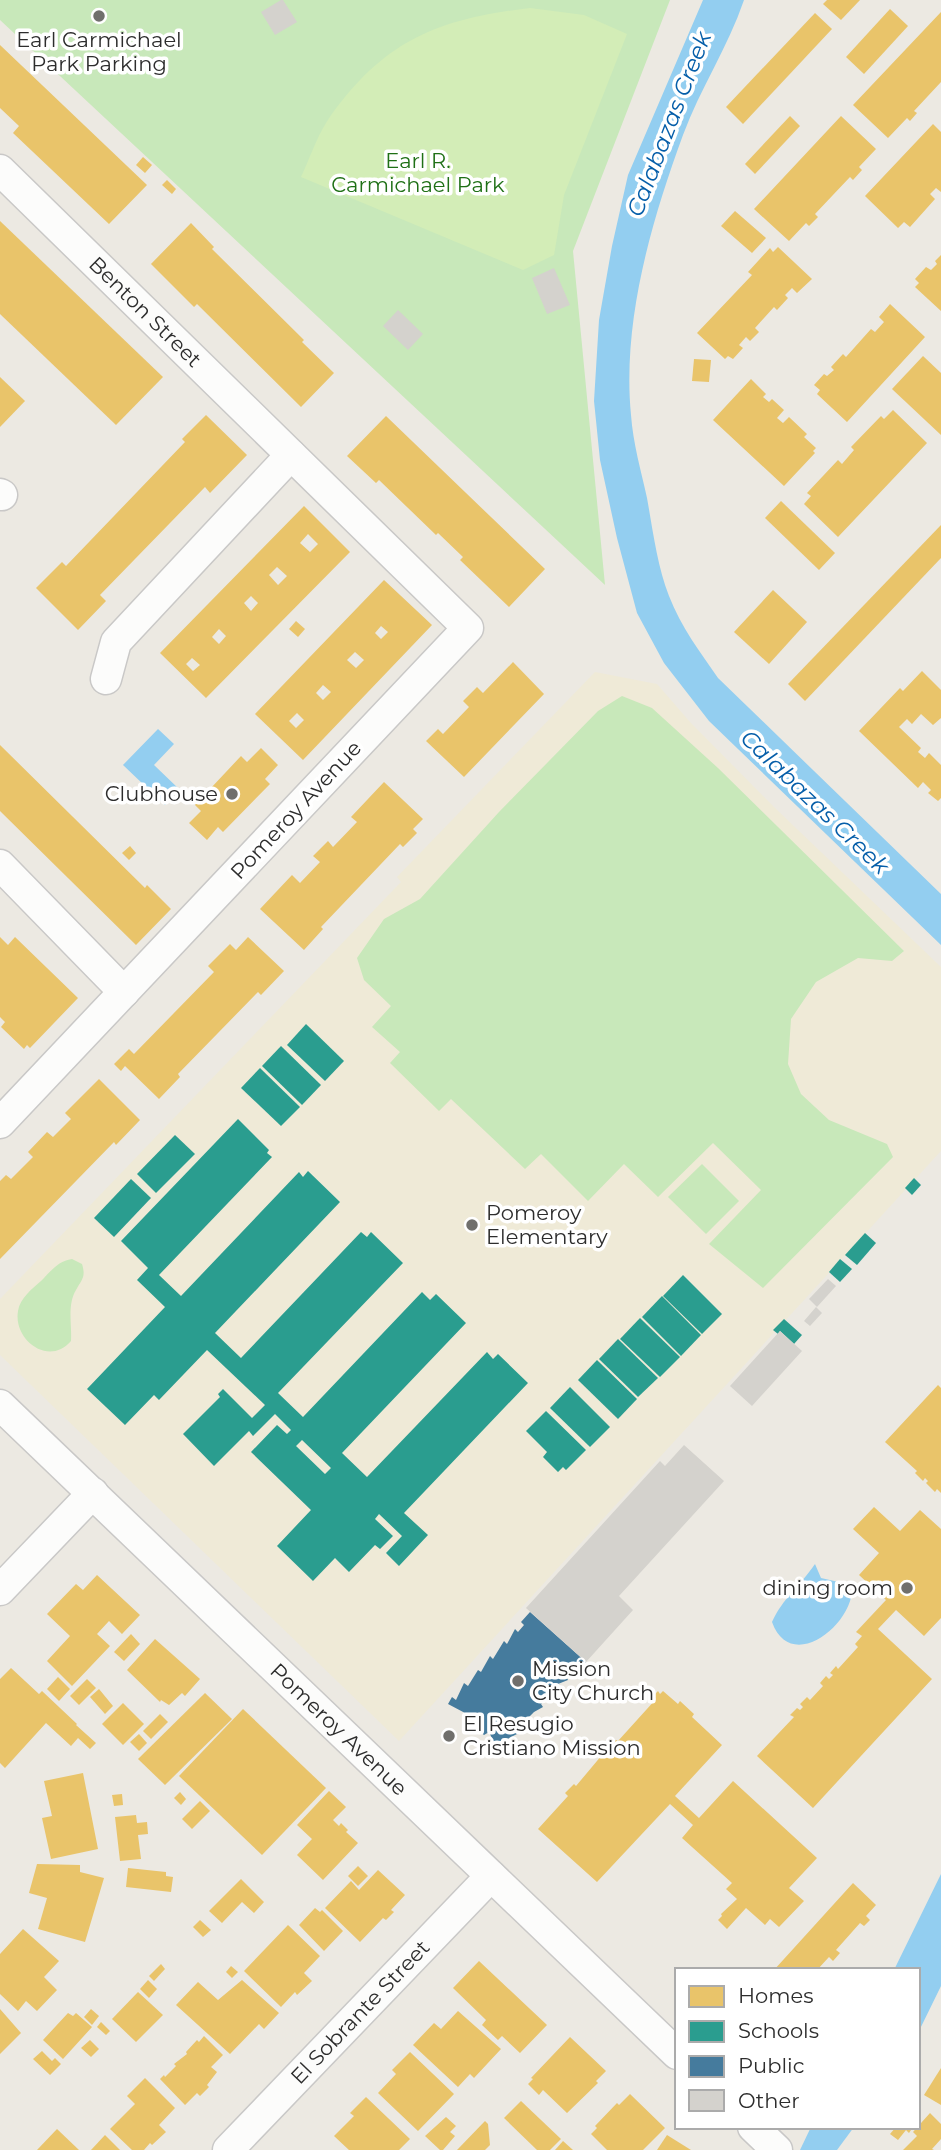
<svg xmlns="http://www.w3.org/2000/svg" width="941" height="2150" viewBox="0 0 941 2150" font-family="Montserrat,sans-serif">
<style>
.education{fill:#efead7}
.green{fill:#c8e8ba}
.pitch{fill:#d3edb7}
.water{fill:#93cef0}
.homes{fill:#e9c46a;fill-rule:evenodd}
.schools{fill:#2a9d8f;fill-rule:evenodd}
.public{fill:#457b9d}
.building{fill:#d4d2cd}
.lines{fill:none;stroke-linecap:round;stroke-linejoin:round}
.minor-casing{stroke:#c9c8c7;stroke-width:33}
.minor{stroke:#fcfcfb;stroke-width:30}
.poi-dot{fill:#706f6c;stroke:#fff;stroke-width:2.5}
.labels{text-anchor:middle;stroke-width:7;stroke-linejoin:round;paint-order:stroke}
.poi-label{font-size:21px;fill:#2d2d2d;stroke:#fff;text-anchor:start}
.park-label{font-size:21px;fill:#1f7016;stroke:#fff}
.street-label{font-size:21px;fill:#2d2d2d;stroke:#fff}
.water-label{font-size:23px;font-style:italic;fill:#055ea9;stroke:#fff}
</style>
<rect width="100%" height="100%" fill="#ece9e2"/>
<path class="education" d="M595,672l62,12 33,38 84,85 167,160v184l-542,590 -399,-386v-56l401,-417 -4,-5z"/>
<g class="green">
<path d="M0,0h670l-97,251 32,334 -605,-565z"/>
<path d="M622,696l30,12 66,60 186,183 -12,10 -34,-3 -42,24 -25,37 -3,45 13,30 28,26 58,24 6,13 -130,131 -54,-44 52,-54 -48,-47 -55,54 -34,-33 -36,37 -47,-47 -16,15 -74,-70 -12,12 -49,-48 10,-11 -28,-25 19,-21 -27,-26 -7,-22 27,-39 36,-20 79,-87 99,-101z"/>
<path d="M702,1164l37,37 -33,33 -38,-37z"/>
<path d="M72,1259l10,5c4,13 0,15 -6,26 -9,15 -4,34 -5,51 -22,26 -58,-1 -53,-30 2,-13 14,-22 23,-30 10,-10 17,-20 31,-22z"/>
</g>
<path class="pitch" d="M530,8l54,7 43,19 -63,161 -10,60 -31,15 -222,-93c8,-17 15,-38 25,-54 55,-81 110,-104 204,-115z"/>
<g class="water">
<path d="M703,0h41c-16,47 -44,89 -61,135 -32,87 -61,187 -52,280 2,28 10,56 16,83 6,33 10,67 22,98 12,31 31,56 49,82l223,216v51l-232,-224 -45,-58 -27,-50 -20,-75 -17,-78 -6,-59 5,-81 13,-74 16,-71z"/>
<path d="M158,729l16,15 -20,21 25,24 -14,16 -42,-40z"/>
<path d="M815,1564l6,14 22,5 9,9c-4,37 -62,80 -80,30 11,-24 28,-36 43,-58z"/>
<path d="M941,1874v112l-23,47v-63h-24z"/>
<path d="M811,2127h43l-17,23h-37z"/>
</g>
<g class="homes">
<path d="M827,0h33l-19,20 -18,-16z"/>
<path d="M890,9l18,17 -44,48 -18,-17z"/>
<path d="M941,12v70l-27,29 3,2 -7,8 -3,-3 -19,20 -35,-33z"/>
<path d="M815,13l17,16 -89,95 -17,-17z"/>
<path d="M0,45l147,140 -38,39 -96,-91 6,-7 -19,-18z"/>
<path d="M790,116l10,10 -45,48 -10,-10z"/>
<path d="M841,116l35,33 -17,18 3,3 -9,10 -3,-3 -35,37 3,3 -9,9 -3,-3 -17,18 -35,-32z"/>
<path d="M933,124l8,8v60l-5,-4 -6,6 5,5 -25,28 -6,-5 -6,6 -33,-32z"/>
<path d="M143,157l9,8 -7,8 -9,-8z"/>
<path d="M167,180l9,9 -4,5 -10,-9z"/>
<path d="M735,211l31,27 -14,15 -31,-27z"/>
<path d="M0,221l163,156 -47,48 -116,-111z"/>
<path d="M191,223l23,24 -2,2 92,91 -2,2 32,31 -33,34 -104,-103 -3,3 -43,-43z"/>
<path d="M778,247l34,32 -15,14 -5,-5 -7,7 3,3 -11,12 -3,-3 -19,21 4,4 -9,9 -4,-4 -7,8 4,3 -10,11 -5,-3 -3,3 -28,-26 55,-58 -4,-3 22,-24 3,4z"/>
<path d="M941,255v56l-26,-24 4,-4 -4,-4 11,-12 5,3 6,-6 -2,-3z"/>
<path d="M890,304l35,33 -78,85 -30,-28 3,-4 -6,-5 10,-11 3,2 7,-6 -3,-3 12,-13 3,3 25,-28 4,3 9,-10 -5,-5z"/>
<path d="M923,356l18,17v62l-49,-46z"/>
<path d="M694,359l17,1 -2,22 -17,-1z"/>
<path d="M0,377l25,24 -25,26z"/>
<path d="M751,379l15,15 -3,3 6,5 3,-3 12,11 -7,8 6,5 6,-6 18,17 -3,3 12,11 -3,3 2,2 -31,33 -71,-66z"/>
<path d="M893,410l34,33 -89,94 -34,-33 7,-8 -4,-3 31,-33 4,4 12,-14 -3,-3 30,-31 3,3z"/>
<path d="M206,415l41,40 -37,38 -5,-6 -105,108 6,6 -28,29 -42,-42 26,-26 4,4 119,-124 -3,-3z"/>
<path d="M386,416l159,153 -36,38 -49,-47 3,-3 -25,-24 -2,2 -57,-55 -3,3 -29,-27z"/>
<path d="M781,501l54,52 -16,17 -54,-52z"/>
<path d="M304,506l46,46 -144,146 -46,-45zM308,534l10,10 -8,8 -10,-9zM277,567l10,9 -9,9 -9,-10zM251,596l7,7 -7,8 -7,-8zM219,629l7,7 -7,8 -7,-7zM192,658l8,7 -7,6 -7,-7z"/>
<path d="M941,525v33l-136,143 -17,-17z"/>
<path d="M384,580l48,45 -129,135 -48,-46zM381,626l7,6 -7,7 -6,-6zM355,652l9,8 -8,8 -9,-8zM323,685l8,7 -8,8 -7,-7zM297,713l7,7 -8,8 -7,-7z"/>
<path d="M773,590l34,32 -38,42 -35,-32z"/>
<path d="M296,621l9,8 -7,8 -9,-8z"/>
<path d="M513,662l31,32 -80,83 -38,-36 12,-12 5,5 26,-27 -6,-6 14,-14 6,6z"/>
<path d="M922,671l19,19v28l-8,7 -12,-11 -9,10 -5,-5 -8,8 22,21 -3,4 7,6 4,-5 12,12v33l-3,3 -10,-8 3,-3 -8,-8 -5,6 -59,-57 41,-43 3,3z"/>
<path d="M0,745l145,143 2,-3 24,24 -35,36 -136,-134z"/>
<path d="M261,748l17,17 -13,14 5,5 -47,48 -5,-5 -11,13 -18,-17 12,-12 -6,-6 46,-49 6,6z"/>
<path d="M384,782l39,37 -10,10 4,4 -14,14 -3,-3 -79,83 2,2 -19,21 -44,-41 32,-34 8,8 20,-21 -7,-6 15,-15 5,6 24,-25 -6,-5z"/>
<path d="M130,846l6,7 -7,7 -7,-7z"/>
<path d="M0,937l8,8 7,-8 63,61 -48,50 -3,-3 -3,4 -23,-22 4,-5 -5,-5z"/>
<path d="M248,937l36,34 -23,24 -3,-3 -80,82 2,3 -21,22 -34,-33 -4,5 -7,-7 15,-15 5,5 80,-82 -6,-6 22,-22 6,6z"/>
<path d="M99,1079l41,41 -24,25 -2,-3 -114,117v-78l6,-6 5,4 22,-22 -5,-5 19,-20 6,5 18,-18 -6,-6z"/>
<path d="M938,1385l3,3v105l-4,-4 -2,3 -9,-9 2,-2 -3,-3 -2,3 -8,-8 2,-2 -32,-29z"/>
<path d="M874,1507l26,24 20,-21 21,19v89l-17,18 -28,-26 -18,19 54,50 -119,129 -56,-52 37,-39 -4,-2 7,-7 3,2 3,-3 -3,-3 7,-7 3,3 13,-14 -3,-3 6,-7 3,3 4,-4 -3,-2 6,-7 2,3 20,-22 -3,-3 7,-8 -6,-4 30,-32 -27,-25 20,-22 -26,-24z"/>
<path d="M97,1575l43,40 -18,19 -13,-13 -12,13 13,12 -38,40 -25,-25 23,-25 -23,-22 29,-30 7,6z"/>
<path d="M131,1634l9,10 -16,17 -10,-9z"/>
<path d="M155,1639l45,40 -15,17 -3,-3 -13,12 -8,-5 -1,2 -33,-32z"/>
<path d="M11,1668l28,26 3,-3 35,33 -1,1 20,18 -6,6 -12,-11 -7,8 -25,-23 -41,45 -5,-5v-84z"/>
<path d="M58,1677l12,12 -11,12 -12,-12z"/>
<path d="M87,1679l9,9 -17,17 -9,-9z"/>
<path d="M99,1689l14,17 -8,8 -15,-17z"/>
<path d="M658,1691l2,3 3,-3 15,13 2,-3 14,13 -2,3 30,28 -47,51 24,22 34,-37 84,77 -28,30 15,13 -25,26 -9,-8 -5,6 -19,-17 -19,21 -9,-9 4,-4 -1,-2 16,-15 -11,-10 6,-6 -50,-45 11,-13 -23,-21 -73,78 -59,-53 30,-33 -3,-3 9,-9 2,2 26,-31 1,2 8,-8 -2,-1 7,-8 2,1 38,-42 -3,-3z"/>
<path d="M205,1693l27,26 -67,66 -27,-26z"/>
<path d="M123,1703l21,21 -21,21 -21,-21z"/>
<path d="M243,1709l83,79 -64,67 -83,-79z"/>
<path d="M160,1714l8,8 -17,17 -8,-8z"/>
<path d="M139,1734l8,9 -8,8 -9,-9z"/>
<path d="M83,1773l15,76 -47,10 -9,-41 10,-2 -8,-35z"/>
<path d="M329,1791l17,16 -13,13 6,6 2,-3 7,7 -2,2 12,11 -35,37 -26,-25 15,-16 -15,-14z"/>
<path d="M180,1792l6,7 -5,6 -7,-7z"/>
<path d="M122,1794l1,11 -9,1 -2,-11z"/>
<path d="M200,1801l10,10 -18,18 -10,-10z"/>
<path d="M136,1815l1,8 10,-1 1,12 -10,1 3,24 -21,2 -5,-44z"/>
<path d="M37,1864l43,1v7l24,6 -19,64 -47,-13 9,-31 -18,-5z"/>
<path d="M358,1866l10,10 -10,10 -10,-10z"/>
<path d="M128,1868l38,4v4l7,1 -2,15 -45,-5z"/>
<path d="M378,1870l27,25 -14,15 3,2 -8,8 -3,-2 -23,24 -35,-34 26,-27 8,9z"/>
<path d="M241,1879l23,23 -10,11 -12,-11 -20,21 -13,-12z"/>
<path d="M853,1883l23,22 -10,11 4,4 -6,6 -4,-3 -24,27 4,3 -7,8 -4,-4 -12,13h-43z"/>
<path d="M315,1908l5,4 2,-2 21,21 -19,20 -25,-26z"/>
<path d="M200,1920l11,10 -8,7 -10,-10z"/>
<path d="M288,1925l32,31 -16,17 8,8 -15,14 -2,-3 -14,15 -37,-36z"/>
<path d="M23,1929l36,32 -15,16 13,13 -20,21 -11,-10 -8,10 -18,-17v-40z"/>
<path d="M479,1961l68,64 -27,28 -18,-17 -4,4 -16,-15 4,-5 -33,-32z"/>
<path d="M161,1964l4,5 -11,12 -5,-5z"/>
<path d="M231,1966l7,6 -6,6 -6,-6z"/>
<path d="M148,1980l9,9 -8,9 -9,-9z"/>
<path d="M242,1980l37,33 -15,16 -5,-5 -29,30 -54,-49 22,-23 20,18z"/>
<path d="M138,1992l25,23 -27,27 -24,-23z"/>
<path d="M0,2009l21,24 -21,21z"/>
<path d="M91,2009l8,7 -7,9 -8,-8z"/>
<path d="M458,2011l43,38 -27,29 -4,-4 -12,13 -45,-42 21,-22 7,6z"/>
<path d="M68,2013l5,3 3,-3 16,14 -29,32 -20,-19z"/>
<path d="M101,2022l9,9 -4,4 -9,-8z"/>
<path d="M204,2036l19,19 -12,12 6,5 -10,13 2,2 -9,9 -3,-3 -12,12 -25,-26 4,-4 1,2 11,-11 -2,-2 13,-10 -1,-2 11,-12 2,2z"/>
<path d="M570,2037l36,34 -10,10 2,2 -31,30 -24,-23 -4,5 -11,-11 5,-5 -2,-1z"/>
<path d="M90,2040l9,9 -8,8 -10,-9z"/>
<path d="M42,2051l10,10 3,-3 6,6 -11,11 -17,-16z"/>
<path d="M410,2052l44,42 -36,37 -40,-38 18,-19 -4,-4z"/>
<path d="M941,2068v37l-17,-10z"/>
<path d="M145,2078l30,30 -16,17 7,7 -14,13 -2,-2 -6,7h-12l-22,-21 25,-25 -8,-8z"/>
<path d="M630,2094l35,34 -22,22h-36l-16,-16 6,-6 -2,-2 22,-23 2,2z"/>
<path d="M366,2097l44,42 -11,11h-50l-15,-14 20,-20 -4,-3z"/>
<path d="M521,2101l40,38 -11,11h-13l-33,-32z"/>
<path d="M930,2113l11,11v15l-9,10 2,1h-31l14,-14 -4,-4z"/>
<path d="M446,2117l10,9 -6,6 5,4 -12,14h-3l-15,-14z"/>
<path d="M485,2121l3,3 2,21 -5,5h-28z"/>
<path d="M896,2127h17l-4,6 -3,-3 -8,10 -8,-6z"/>
<path d="M57,2129l22,21h-42z"/>
<path d="M105,2135l15,15h-29z"/>
<path d="M667,2135l24,15h-34z"/>
<path d="M563,2141l10,9h-18z"/>
</g>
<g class="schools">
<path d="M306,1024l38,37 -19,20 -38,-36z"/>
<path d="M281,1046l40,39 -19,20 -40,-39z"/>
<path d="M260,1068l40,39 -19,19 -40,-38z"/>
<path d="M238,1119l31,31 -2,3 5,4 -113,118 22,21 118,-124 4,5 5,-6 32,31 -125,131 26,25 120,-126 6,5 4,-5 32,31 -125,130 25,24 119,-125 8,8 6,-6 30,29 -124,130 25,24 120,-125 6,7 5,-5 30,29 -124,130 24,22 -29,31 -13,-13 16,-17 -23,-22 -4,5 18,17 -13,13 -5,-4 -26,27 -14,-14 -22,23 -36,-35 34,-36 -60,-58 26,-27 10,9 4,-4 -16,-16 -22,22 -4,-5 -35,35 -31,-32 37,-37 -2,-3 5,-5 29,29 13,-13 -58,-55 -48,50 -5,-5 -29,30 -38,-36 78,-82 -28,-27 11,-12 -27,-27zM302,1440l29,28 -6,6 -29,-28z"/>
<path d="M175,1135l20,19 -39,39 -19,-19z"/>
<path d="M914,1178l7,7 -9,10 -7,-7z"/>
<path d="M131,1179l20,19 -37,39 -20,-19z"/>
<path d="M865,1233l11,10 -19,22 -12,-10z"/>
<path d="M840,1259l12,10 -12,13 -11,-10z"/>
<path d="M683,1275l39,39 -20,20 -39,-38z"/>
<path d="M662,1296l39,39 -20,21 -39,-39z"/>
<path d="M640,1318l40,39 -20,20 -40,-38z"/>
<path d="M784,1319l18,16 -8,9 -14,-13 -2,3 -5,-4z"/>
<path d="M618,1339l40,39 -20,19 -39,-38z"/>
<path d="M597,1360l40,39 -19,20 -40,-39z"/>
<path d="M570,1387l40,40 -20,20 -40,-39z"/>
<path d="M546,1411l40,39 -20,20 -3,-3 -5,5 -15,-15 4,-5 -21,-21z"/>
</g>
<path class="public" d="M530,1612l56,50 -10,11 -4,-4 -6,7 2,4 -10,4 -5,7 2,2 -14,11 2,3 -9,5 -6,6 2,3 -8,3 -7,8 2,2 -8,4 -7,7 2,3 -6,3 -9,-19 -5,3 -20,-17 1,-5 -17,-9 4,-7 4,3 8,-17 4,3 10,-16 3,2 9,-16 3,3 11,-18 3,3 8,-15 3,3 6,-7 -3,-3z"/>
<g class="building">
<path d="M281,0h2l14,22 -22,13 -14,-23z"/>
<path d="M554,268l16,37 -23,9 -15,-36z"/>
<path d="M398,310l25,24 -15,16 -25,-24z"/>
<path d="M828,1279l8,7 -19,21 -8,-8z"/>
<path d="M816,1307l6,6 -12,13 -6,-5z"/>
<path d="M780,1331l22,20 -50,55 -22,-20z"/>
<path d="M684,1445l40,36 -105,115 14,14 -47,52 -60,-54 134,-147 5,5z"/>
</g>
<g class="lines">
<defs>
<g id="minor">
<path id="s1" d="M0,170l468,458 -468,495"/>
<path d="M0,494l2,1"/>
<path d="M106,679l10,-37 175,-187"/>
<path d="M0,865l124,127"/>
<path id="s2" d="M0,1405l677,649"/>
<path d="M0,1590l93,-97"/>
<path d="M753,2127l24,23"/>
<path id="s3" d="M228,2150l263,-274"/>
</g>
</defs>
<use href="#minor" class="minor-casing"/>
<use href="#minor" class="minor"/>
</g>
<g class="poi-dot">
<circle cx="99" cy="16" r="7"/>
<circle cx="232" cy="794" r="7"/>
<circle cx="472" cy="1225" r="7"/>
<circle cx="907" cy="1588" r="7"/>
<circle cx="518" cy="1681" r="7"/>
<circle cx="449" cy="1736" r="7"/>
</g>
<g class="labels">
<g class="poi-label">
<text x="99" y="47" text-anchor="middle">Earl Carmichael<tspan x="99" dy="24">Park Parking</tspan></text>
<text x="218" y="801" text-anchor="end">Clubhouse</text>
<text x="486" y="1220">Pomeroy<tspan x="486" dy="24">Elementary</tspan></text>
<text x="893" y="1595" text-anchor="end">dining room</text>
<text x="532" y="1676">Mission<tspan x="532" dy="24">City Church</tspan></text>
<text x="463" y="1731">El Resugio<tspan x="463" dy="24">Cristiano Mission</tspan></text>
</g>
<g class="park-label">
<text x="418" y="168">Earl R.<tspan x="418" dy="24">Carmichael Park</tspan></text>
</g>
<g class="street-label">
<text dy="7" stroke="none"><textPath href="#s1" startOffset="203">Benton Street</textPath></text>
<text transform="translate(296 810) rotate(-47)" y="7">Pomeroy Avenue</text>
<text dy="7" stroke="none"><textPath href="#s2" startOffset="469">Pomeroy Avenue</textPath></text>
<text dy="7" stroke="none"><textPath href="#s3" startOffset="191">El Sobrante Street</textPath></text>
</g>
<g class="water-label">
<text transform="translate(669 124) rotate(-69)" y="8">Calabazas Creek</text>
<text transform="translate(815 802) rotate(44)" y="8">Calabazas Creek</text>
</g>
</g>
<rect x="675" y="1968" width="245" height="161" fill="#ffffff" stroke="#ababab" stroke-width="2"/>
<rect x="689" y="1986" width="35" height="21" fill="#e9c46a" stroke="#ababab" stroke-width="2"/>
<text x="738" y="2003" font-size="21" fill="#2d2d2d">Homes</text>
<rect x="689" y="2021" width="35" height="21" fill="#2a9d8f" stroke="#ababab" stroke-width="2"/>
<text x="738" y="2038" font-size="21" fill="#2d2d2d">Schools</text>
<rect x="689" y="2056" width="35" height="21" fill="#457b9d" stroke="#ababab" stroke-width="2"/>
<text x="738" y="2073" font-size="21" fill="#2d2d2d">Public</text>
<rect x="689" y="2090" width="35" height="21" fill="#d4d2cd" stroke="#ababab" stroke-width="2"/>
<text x="738" y="2108" font-size="21" fill="#2d2d2d">Other</text>
</svg>
